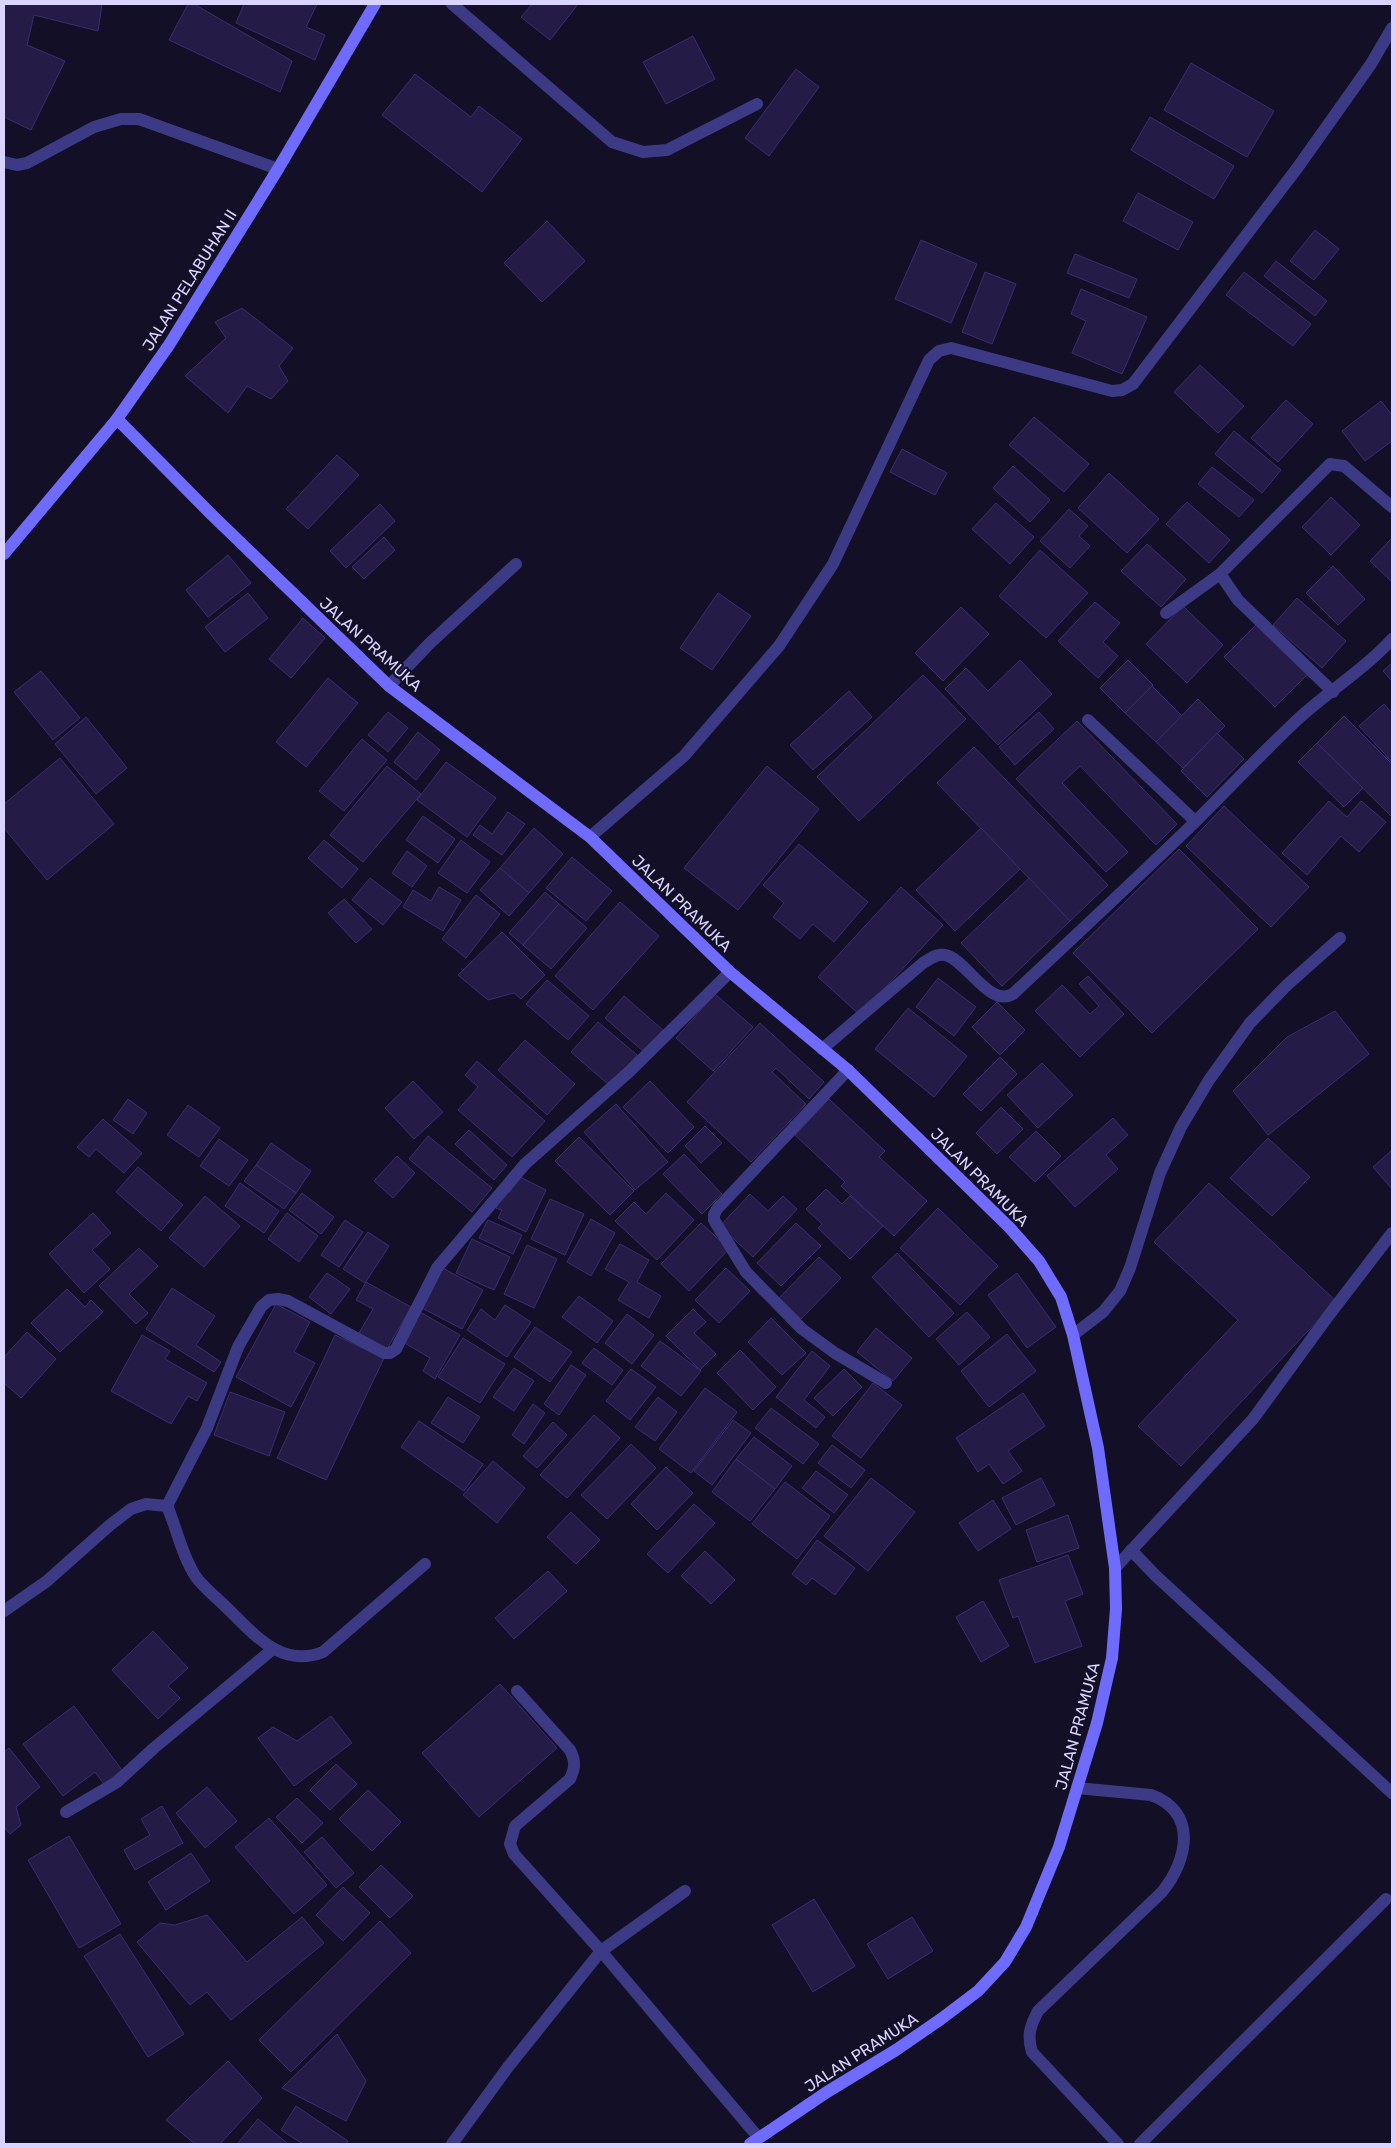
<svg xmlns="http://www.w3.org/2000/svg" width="1396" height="2148" viewBox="0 0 1396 2148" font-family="Rubik,sans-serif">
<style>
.building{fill:#241b47;stroke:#3b2d73}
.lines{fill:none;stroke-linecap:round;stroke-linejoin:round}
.lane{stroke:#3d3a85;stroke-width:12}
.street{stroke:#3d3a85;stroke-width:12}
.secondary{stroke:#6f6bff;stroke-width:12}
.labels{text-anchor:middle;stroke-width:4.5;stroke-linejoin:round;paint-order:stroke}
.street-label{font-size:16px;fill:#d9d4ff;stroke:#130f26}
</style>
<rect width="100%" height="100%" fill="#130f26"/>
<g class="building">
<path d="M4,4h98l-4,27 -64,-16 -7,30 38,16 -34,69 -27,-13z"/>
<path d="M188,4h6l98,57 -12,31 -111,-52z"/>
<path d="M244,4h73l-11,23 19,8 -10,25 -79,-37z"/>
<path d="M532,4h46l-28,36 -29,-23z"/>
<path d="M693,36l22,43 -49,25 -23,-42z"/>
<path d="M1191,63l83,48 -27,46 -83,-47z"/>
<path d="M796,69l23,18 -50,69 -24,-18z"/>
<path d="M415,74l56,43 8,-11 43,33 -40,53 -100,-77z"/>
<path d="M1150,117l84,49 -20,33 -83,-49z"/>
<path d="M1138,193l55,29 -15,28 -55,-29z"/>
<path d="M547,221l38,40 -43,41 -38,-39z"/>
<path d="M1315,230l24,19 -25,31 -24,-19z"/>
<path d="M921,240l56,24 -26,59 -56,-24z"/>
<path d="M1075,254l62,25 -8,19 -62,-25z"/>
<path d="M1276,261l51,40 -12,15 -51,-40z"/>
<path d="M985,272l31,12 -24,60 -30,-12z"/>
<path d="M1244,272l67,52 -18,22 -67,-51z"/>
<path d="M1081,289l66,28 -25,57 -50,-21 14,-32 -15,-7z"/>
<path d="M242,308l51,40 -14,18 9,15 -17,18 -24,-13 -19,27 -43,-37 41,-38 -11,-16z"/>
<path d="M1200,365l44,41 -26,27 -44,-41z"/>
<path d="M1286,400l27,24 -35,38 -27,-24z"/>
<path d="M1381,401l11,14v26l-27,20 -23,-30z"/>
<path d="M1034,417l55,47 -25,28 -55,-47z"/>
<path d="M1234,431l47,39 -19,23 -47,-39z"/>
<path d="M902,449l45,24 -12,22 -45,-23z"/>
<path d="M337,455l22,20 -51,54 -22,-20z"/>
<path d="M1013,466l37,34 -20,22 -37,-34z"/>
<path d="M1212,467l42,33 -15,17 -41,-33z"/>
<path d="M1109,473l50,46 -32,34 -49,-45z"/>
<path d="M1331,497l29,28 -29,30 -29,-28z"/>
<path d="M1187,502l43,38 -21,23 -43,-39z"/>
<path d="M996,503l38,34 -24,27 -38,-35z"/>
<path d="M380,504l15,17 -49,47 -16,-17z"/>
<path d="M1069,509l19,17 -9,10 11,10 -20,22 -30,-27z"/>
<path d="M384,537l11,13 -31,29 -12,-12z"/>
<path d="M1391,539l1,1v42l-22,-21z"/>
<path d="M1147,544l39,35 -25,28 -40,-36z"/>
<path d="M1040,550l48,43 -42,45 -47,-42z"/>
<path d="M228,555l23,28 -43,34 -22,-27z"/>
<path d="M1333,566l32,33 -27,26 -32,-32z"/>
<path d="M248,593l20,25 -43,34 -20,-25z"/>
<path d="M718,593l33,23 -39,54 -32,-22z"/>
<path d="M1297,598l49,43 -24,27 -49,-43z"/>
<path d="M1095,602l25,21 -17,19 15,14 -20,22 -40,-37z"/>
<path d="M1183,606l40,39 -36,38 -41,-39z"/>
<path d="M961,607l28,27 -46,47 -28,-28z"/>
<path d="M303,618l22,20 -34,40 -22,-19z"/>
<path d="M1257,624l51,50 -33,33 -51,-50z"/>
<path d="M1020,660l32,34 -54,51 -53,-56 21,-21 22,23z"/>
<path d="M1128,660l25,25 -28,28 -25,-25z"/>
<path d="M1392,663v18l-9,-10z"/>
<path d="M41,671l39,47 -27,22 -39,-48z"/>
<path d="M923,675l43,44 -107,102 -42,-44z"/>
<path d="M328,678l30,25 -52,64 -30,-25z"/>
<path d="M1152,686l30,30 -26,26 -31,-29z"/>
<path d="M849,691l23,26 -59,53 -23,-25z"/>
<path d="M1198,699l27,27 -42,42 -27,-26z"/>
<path d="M1384,704l8,9v49l-33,-36z"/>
<path d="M388,712l20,16 -20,24 -20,-17z"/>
<path d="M1039,712l15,17 -39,36 -16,-18z"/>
<path d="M1344,716l48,48v53l-75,-74z"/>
<path d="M86,717l41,51 -31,26 -41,-50z"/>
<path d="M1077,721l100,103 -21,21 -76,-79 -18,17 66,69 -22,20 -90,-93z"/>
<path d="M418,732l22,18 -24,30 -22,-18z"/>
<path d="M1217,733l27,26 -37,38 -26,-26z"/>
<path d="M362,739l25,21 -43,51 -25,-20z"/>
<path d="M1317,743l46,45 -19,19 -46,-45z"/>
<path d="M974,747l134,138 -38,36 -133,-138z"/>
<path d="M60,758l54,66 -67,56 -43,-52v-24z"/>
<path d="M446,762l50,36 -29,39 -50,-37z"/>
<path d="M387,766l34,28 -58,68 -33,-27z"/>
<path d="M767,766l52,43 -81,101 -54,-42z"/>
<path d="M1329,801l18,16 14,-16 25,21 -27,30 -18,-16 -34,39 -25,-22z"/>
<path d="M1224,806l85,81 -38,40 -85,-81z"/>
<path d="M508,812l17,12 -23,31 -29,-20 7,-10 12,9z"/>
<path d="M423,816l32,23 -17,24 -32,-23z"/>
<path d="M534,828l29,26 -34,39 -29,-25z"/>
<path d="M981,828l39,41 -65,62 -39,-41z"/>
<path d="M324,840l34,29 -16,19 -34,-30z"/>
<path d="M461,840l29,22 -23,31 -29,-20z"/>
<path d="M799,844l69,58 -34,40 -21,-18 -13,15 -27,-22 11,-14 -21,-18z"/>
<path d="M1179,849l79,80 -106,104 -79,-80z"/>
<path d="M407,851l20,15 -15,21 -20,-14z"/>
<path d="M572,857l40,34 -26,30 -40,-33z"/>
<path d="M500,868l29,25 -20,23 -29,-26z"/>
<path d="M370,878l32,24 -19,23 -31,-25z"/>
<path d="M1029,878l41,43 -68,65 -41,-43z"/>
<path d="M439,887l22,13 -18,31 -40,-24 10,-17 18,11z"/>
<path d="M901,887l42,38 -83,90 -42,-38z"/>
<path d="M545,892l14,12 -36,41 -14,-12z"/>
<path d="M476,895l24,19 -34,44 -24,-19z"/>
<path d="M344,899l28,30 -16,14 -28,-30z"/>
<path d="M620,902l39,34 -66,74 -38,-34z"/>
<path d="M559,904l28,24 -36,41 -28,-24z"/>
<path d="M502,932l43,43 -24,24 -7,-6 -26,7 -30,-25z"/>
<path d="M1088,976l36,38 -44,43 -45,-46 27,-26 28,29 9,-8 -20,-22z"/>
<path d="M938,978l38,29 -22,29 -38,-29z"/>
<path d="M547,980l42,36 -21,24 -42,-36z"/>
<path d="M715,994l38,33 -40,44 -37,-33z"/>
<path d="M624,996l39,34 -19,22 -39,-34z"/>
<path d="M997,1002l28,28 -25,25 -28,-28z"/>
<path d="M908,1008l59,48 -33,41 -59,-48z"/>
<path d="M1335,1011l34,43 -101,81 -35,-44 54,-54z"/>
<path d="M598,1022l39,33 -27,31 -39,-34z"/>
<path d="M760,1023l64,59 -15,17 -33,-31 -4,4 34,32 -55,58 -64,-60z"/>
<path d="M525,1040l50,44 -28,31 -49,-45z"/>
<path d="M1000,1057l17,17 -36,37 -18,-17z"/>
<path d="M477,1061l68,60 -33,36 -54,-47 20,-23 -13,-12z"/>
<path d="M1042,1063l31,32 -35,33 -31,-33z"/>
<path d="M413,1081l30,31 -29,27 -29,-31z"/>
<path d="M650,1081l44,46 -26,26 -45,-46z"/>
<path d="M128,1099l19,14 -14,21 -20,-14z"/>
<path d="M829,1099l56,52 -6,6 48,44 -33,35 -53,-50 4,-4 -50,-47z"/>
<path d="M616,1104l52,58 -33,28 -51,-58z"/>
<path d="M188,1105l32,23 -21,29 -32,-22z"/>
<path d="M1001,1107l22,22 -26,25 -21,-21z"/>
<path d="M1113,1118l15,17 -22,20 12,14 -43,38 -28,-31z"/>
<path d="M103,1119l39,34 -18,20 -28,-24 -7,8 -12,-10z"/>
<path d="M705,1126l17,17 -21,20 -16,-17z"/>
<path d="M469,1130l38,35 -13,15 -39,-36z"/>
<path d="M1036,1131l25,25 -26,26 -26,-25z"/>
<path d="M428,1136l64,52 -20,24 -63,-53z"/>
<path d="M579,1137l55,54 -24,24 -55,-54z"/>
<path d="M1268,1138l42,39 -38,39 -42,-38z"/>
<path d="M219,1139l29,21 -19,26 -29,-20z"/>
<path d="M271,1143l40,28 -15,22 -40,-28z"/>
<path d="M1392,1150v39l-19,-22z"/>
<path d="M684,1154l38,40 -20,20 -39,-40z"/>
<path d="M397,1156l18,17 -22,25 -19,-17z"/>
<path d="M256,1165l40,28 -12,16 -40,-28z"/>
<path d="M138,1167l45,38 -22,26 -45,-39z"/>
<path d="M518,1176l28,14 -20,42 -28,-14 4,-8 -6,-2 8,-19 6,3z"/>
<path d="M240,1183l39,28 -15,22 -39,-27z"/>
<path d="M1209,1183l127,118 -155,165 -43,-40 100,-106 -84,-78z"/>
<path d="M826,1189l16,15 8,-8 33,30 -33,33 -32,-31 4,-4 -16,-15z"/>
<path d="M302,1193l32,24 -13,17 -32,-24z"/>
<path d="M666,1193l28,27 -37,40 -42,-39 19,-19 12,12z"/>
<path d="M750,1194l18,17 15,-15 14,13 -44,48 -33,-31z"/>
<path d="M205,1196l35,30 -36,41 -35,-29z"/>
<path d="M550,1199l34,15 -19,41 -34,-16z"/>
<path d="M938,1208l60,58 -38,39 -60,-57z"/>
<path d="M93,1213l18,20 -19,17 18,19 -26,24 -35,-39z"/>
<path d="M287,1213l31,23 -19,26 -31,-23z"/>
<path d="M591,1219l24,14 -24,43 -24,-14z"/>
<path d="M345,1220l18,12 -24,35 -18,-12z"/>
<path d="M488,1220l34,15 -9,19 -34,-16z"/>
<path d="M701,1223l28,26 -40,42 -28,-27z"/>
<path d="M796,1223l25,23 -40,40 -24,-23z"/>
<path d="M368,1232l21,14 -24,37 -22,-14z"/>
<path d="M472,1239l38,18 -16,33 -38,-17z"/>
<path d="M620,1244l29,16 -12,22 24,14 -12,22 -31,-18 11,-18 -24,-13z"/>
<path d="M527,1245l30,14 -23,49 -30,-14z"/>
<path d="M139,1248l19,18 -29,28 19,19 -12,11 -37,-38z"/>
<path d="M897,1253l57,60 -25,24 -57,-60z"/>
<path d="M819,1257l22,21 -40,41 -22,-21z"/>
<path d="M441,1267l42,23 -21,39 -42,-22z"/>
<path d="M726,1268l24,23 -31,32 -24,-23z"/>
<path d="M327,1273l23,16 -19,25 -22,-17z"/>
<path d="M1017,1273l39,54 -29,21 -39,-53z"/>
<path d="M366,1282l45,25 -24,42 -28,-16 14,-24 -17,-9z"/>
<path d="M172,1288l43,28 -19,29 25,17 -7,10 -68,-43z"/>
<path d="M67,1289l18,18 6,-7 12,12 -43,40 -29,-29z"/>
<path d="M579,1296l34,25 -16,22 -35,-26z"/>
<path d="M276,1304l34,18 -16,30 21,11 -24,44 -55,-30z"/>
<path d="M505,1305l26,17 -24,35 -40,-27 14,-21 14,11z"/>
<path d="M693,1309l13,13 -12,11 22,21 -16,16 -34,-34z"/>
<path d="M420,1312l40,23 -25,44 -12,-8 7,-13 -27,-16z"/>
<path d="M967,1312l23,25 -31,28 -23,-26z"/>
<path d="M627,1314l27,21 -22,29 -27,-21z"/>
<path d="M771,1318l35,35 -24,22 -34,-33z"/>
<path d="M535,1327l37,25 -22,30 -36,-25z"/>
<path d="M876,1328l36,30 -19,23 -36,-29z"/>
<path d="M27,1332l29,27 -35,39 -17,-15v-26z"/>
<path d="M1007,1334l29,37 -47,36 -28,-36z"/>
<path d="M142,1335l28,16 -5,8 42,24 -10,18 -9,-5 -17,28 -60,-33z"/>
<path d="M335,1335l49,23 -58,122 -49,-22z"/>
<path d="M463,1338l42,26 -25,39 -42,-26z"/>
<path d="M660,1341l41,30 -20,25 -40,-30z"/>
<path d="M594,1348l29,22 -11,15 -30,-22z"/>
<path d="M740,1350l36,37 -23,23 -36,-37z"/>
<path d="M812,1351l18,15 -26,34 21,17 -9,11 -40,-31z"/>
<path d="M571,1365l15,10 -27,40 -15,-11z"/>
<path d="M514,1368l20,13 -20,30 -21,-14z"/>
<path d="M631,1369l25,18 -26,33 -24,-19z"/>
<path d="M844,1369l18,18 -29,29 -19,-18z"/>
<path d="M873,1383l29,22 -41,53 -29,-22z"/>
<path d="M705,1388l32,24 -46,61 -32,-24z"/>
<path d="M230,1392l55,20 -16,44 -55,-21z"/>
<path d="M1023,1393l22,33 -37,25 14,20 -19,13 -14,-20 -11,8 -22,-34z"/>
<path d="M448,1397l32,20 -17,26 -32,-20z"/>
<path d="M658,1397l19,15 -22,29 -20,-14z"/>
<path d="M533,1404l12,9 -21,31 -12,-9z"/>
<path d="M771,1408l48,36 -16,20 -48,-36z"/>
<path d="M594,1415l26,23 -53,60 -27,-23z"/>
<path d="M733,1420l18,13 -39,52 -18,-14z"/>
<path d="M419,1421l64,43 -19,27 -63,-44z"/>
<path d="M553,1422l14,13 -30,33 -14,-12z"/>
<path d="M754,1437l38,29 -17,23 -39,-30z"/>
<path d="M631,1444l25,24 -49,51 -26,-24z"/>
<path d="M832,1445l33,25 -14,18 -33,-25z"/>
<path d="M736,1459l39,30 -25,32 -38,-29z"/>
<path d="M493,1461l32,27 -28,35 -34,-28z"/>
<path d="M666,1467l27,26 -36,37 -26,-26z"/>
<path d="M816,1471l32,24 -14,18 -32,-25z"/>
<path d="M871,1478l44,34 -47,59 -44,-35z"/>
<path d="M1041,1478l14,27 -39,20 -14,-27z"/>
<path d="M785,1482l45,34 -33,43 -45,-35z"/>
<path d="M993,1500l18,29 -33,22 -19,-28z"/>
<path d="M694,1504l21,19 -47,50 -21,-19z"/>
<path d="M571,1512l29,28 -24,24 -29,-27z"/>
<path d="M1068,1515l11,33 -42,14 -11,-32z"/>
<path d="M817,1540l38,28 -20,27 -23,-17 -6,7 -14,-11z"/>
<path d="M705,1551l30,29 -24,24 -30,-28z"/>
<path d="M1068,1555l15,39 -18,7 17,45 -47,17 -17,-47 -5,2 -14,-38z"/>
<path d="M548,1571l19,20 -53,48 -19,-21z"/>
<path d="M983,1601l26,45 -28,16 -25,-45z"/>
<path d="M153,1631l35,37 -20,18 12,12 -22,21 -46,-49z"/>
<path d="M500,1684l57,64 -78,69 -57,-64z"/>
<path d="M74,1706l48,64 -18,14 -9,-12 -32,24 -40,-52z"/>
<path d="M331,1716l21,27 -58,43 -36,-48 15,-11 24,14z"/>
<path d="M9,1748l31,39 -24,20 5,18 -11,9 -6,-7v-75z"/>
<path d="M336,1764l21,20 -27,26 -20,-20z"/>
<path d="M207,1787l30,34 -32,27 -29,-35z"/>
<path d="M368,1790l33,32 -29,29 -33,-32z"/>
<path d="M297,1798l26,25 -21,20 -26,-26z"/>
<path d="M162,1806l21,37 -48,27 -11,-20 26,-15 -9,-16z"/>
<path d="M269,1818l58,67 -33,29 -59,-67z"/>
<path d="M69,1836l52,88 -42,24 -51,-88z"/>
<path d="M322,1837l32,36 -18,15 -32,-36z"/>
<path d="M191,1853l19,28 -44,29 -18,-28z"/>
<path d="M381,1865l32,31 -23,22 -31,-31z"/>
<path d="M343,1887l27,26 -27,28 -27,-26z"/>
<path d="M814,1899l41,67 -42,26 -41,-67z"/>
<path d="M207,1915l40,47 55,-45 22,26 -93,77 -24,-28 -17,13 -53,-63 23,-19 15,2z"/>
<path d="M912,1917l21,34 -45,28 -21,-35z"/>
<path d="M380,1921l31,32 -120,119 -32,-32z"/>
<path d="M120,1934l64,100 -36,23 -64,-101z"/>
<path d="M337,2034l29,47 -20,40 -64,-33z"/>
<path d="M228,2061l34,37 -42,46h-25l-29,-24z"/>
<path d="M296,2106l52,35 -2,3h-43l-22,-14z"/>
<path d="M258,2119l30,25h-51z"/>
</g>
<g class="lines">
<g class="lane">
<path d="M452,4l160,138 31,10 24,-2 90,-46"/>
<path d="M4,162l13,3 10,-2 67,-36 27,-8h18l139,50"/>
<path d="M389,686l41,-43 86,-79"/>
<path d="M1073,1335l30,-23 17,-21 10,-23 30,-95 21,-46 28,-47 41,-57 37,-38 53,-47"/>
<path d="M1131,1550l25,26 236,217"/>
<path d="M1077,1788l74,7c47,17 37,65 11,97l-124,119c-8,15 -11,25 -6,41l86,92"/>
<path d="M1140,2144l246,-245"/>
</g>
<g class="street">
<path d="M1166,613l54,-39"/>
<path d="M1333,692l-95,-92 -18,-26 110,-110 14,2 48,41"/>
<path d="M1088,720l107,101"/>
<path d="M590,837l94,-81 95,-110 54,-82 96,-204 10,-9 12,-3 161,43 10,-1 11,-6 165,-217 73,-103 21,-36"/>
<path d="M822,1049l101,-86c7,-4 14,-10 22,-8 21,4 44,53 68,39 61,-57 122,-114 182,-172 34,-34 67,-69 102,-102 30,-28 67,-50 95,-81"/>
<path d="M848,1070l-131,139 -3,6v5l32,52 56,57 33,24 51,30"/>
<path d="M167,1506l40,-78 31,-81 23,-40 8,-7 9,-1 10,2 96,52h6l6,-4 41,-81 88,-104 105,-93 100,-99"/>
<path d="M167,1506c10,23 15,50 29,71 8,11 20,20 30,30 27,26 55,62 97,45l102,-88"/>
<path d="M1115,1568l138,-149 76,-104 63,-82"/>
<path d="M4,1611l43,-30 63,-56 21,-16 15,-5 21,2"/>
<path d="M517,1691l53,59c6,12 5,18 0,29l-55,47 -5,18 4,10 87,97 157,186"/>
<path d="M66,1812l51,-30 37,-34 119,-99"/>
<path d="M452,2144l56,-77 93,-116 84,-60"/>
</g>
<g class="secondary">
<path d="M117,419l95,96 177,171 201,151 140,135 118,98 162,158 29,33 22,36 12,38 25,113 17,120 1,41 -4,49 -15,65 -38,124 -33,80 -21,35 -27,29 -37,28 -45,31 -69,42 -77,52"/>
<path d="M4,554l113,-135 52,-74 109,-176 97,-165"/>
</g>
</g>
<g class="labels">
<g class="street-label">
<text transform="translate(189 280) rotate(-58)" y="6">JALAN PELABUHAN II</text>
<text transform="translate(371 644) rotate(42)" y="6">JALAN PRAMUKA</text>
<text transform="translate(682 903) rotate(44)" y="6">JALAN PRAMUKA</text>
<text transform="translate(980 1177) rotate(45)" y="6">JALAN PRAMUKA</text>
<text transform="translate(1077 1726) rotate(-75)" y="6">JALAN PRAMUKA</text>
<text transform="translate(861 2052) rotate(-33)" y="6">JALAN PRAMUKA</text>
</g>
</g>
<rect width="1396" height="2148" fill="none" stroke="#d9d4ff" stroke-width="10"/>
</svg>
